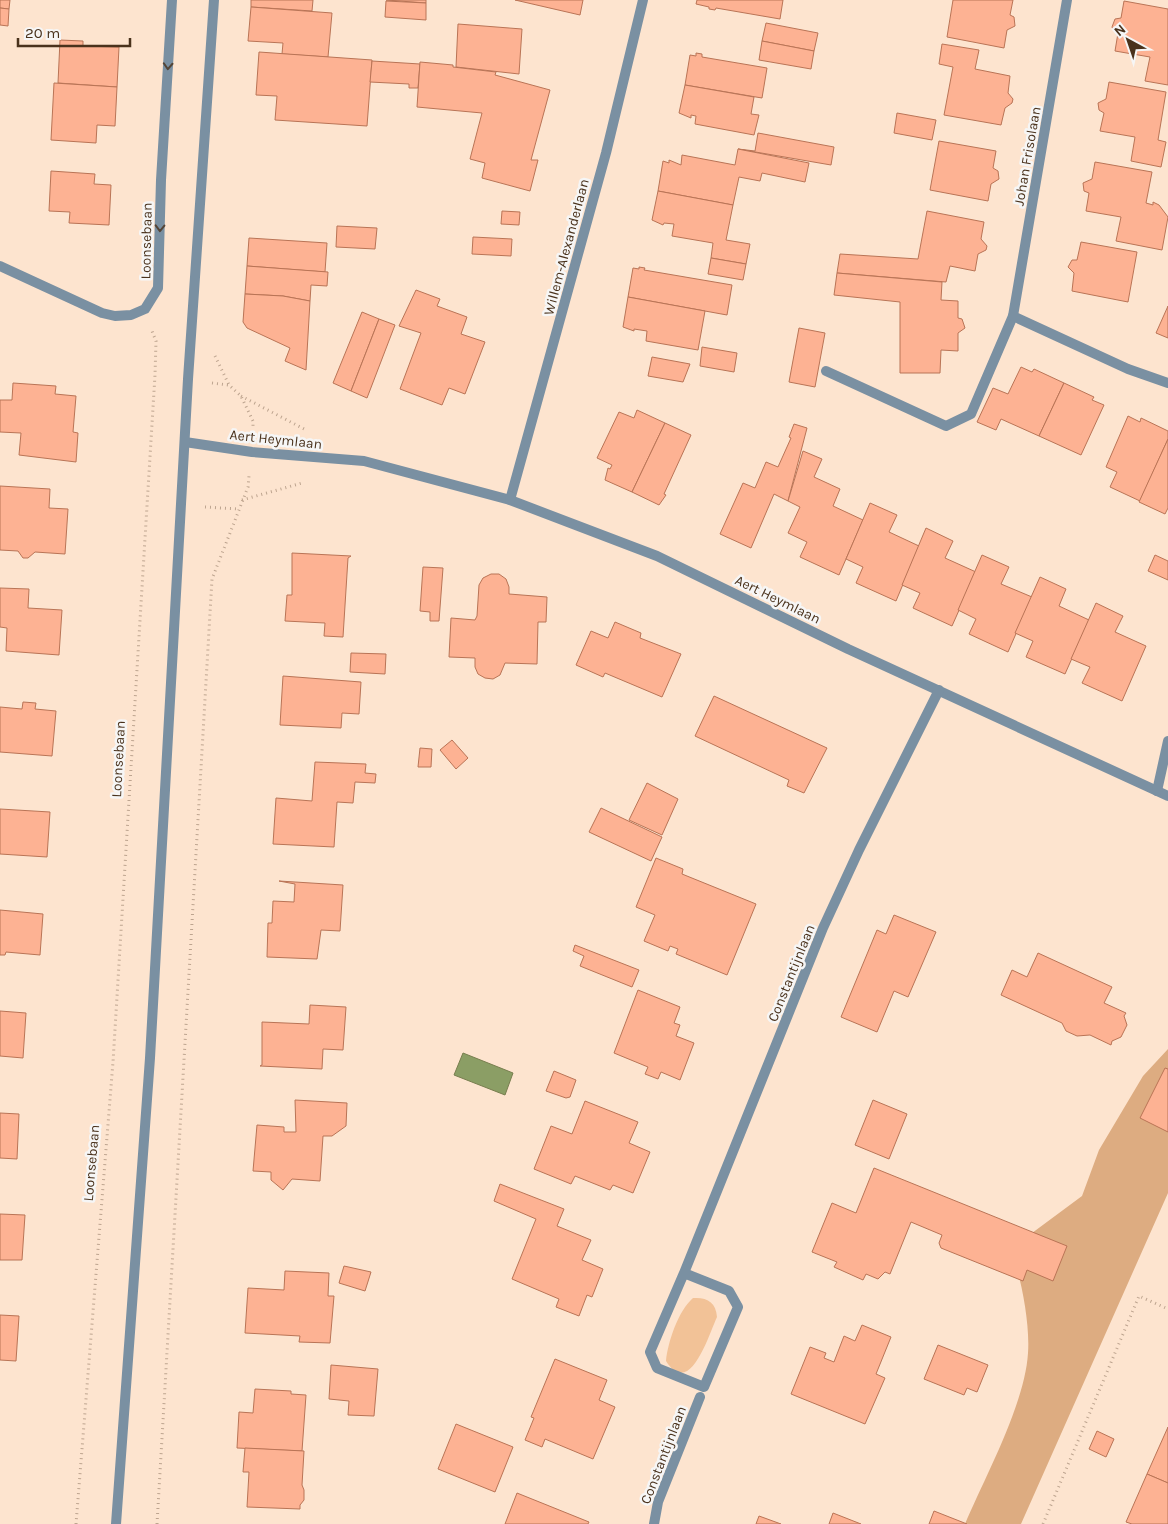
<svg xmlns="http://www.w3.org/2000/svg" width="1168" height="1524" viewBox="0 0 1168 1524" font-family="Karla,sans-serif">
<style>
.green{fill:#f2c297}
.forest{fill:#ddac81}
.water{fill:#8b9e65;stroke:#787e4f}
.building{fill:#fdb293;stroke:#b97456}
.lines{fill:none;stroke-linecap:round;stroke-linejoin:round}
.path{stroke:#bda48f;stroke-width:3;stroke-dasharray:1 4;stroke-linecap:butt}
.service{stroke:#7a90a2;stroke-width:10}
.minor{stroke:#7a90a2;stroke-width:10}
.oneway{stroke:#544537}
.labels{text-anchor:middle;stroke-width:5;stroke-linejoin:round;paint-order:stroke}
.street-label{font-size:14px;fill:#4a321c;stroke:#f6f6f6}
</style>
<rect width="100%" height="100%" fill="#fde4cf"/>
<path class="green" d="M693,1298c14,-1 23,4 24,19 -8,17 -27,82 -51,44 2,-19 12,-50 27,-63z"/>
<path class="forest" d="M1168,1049v144l-147,331h-56c20,-47 60,-120 63,-171 2,-28 -6,-71 -15,-97l15,-20 54,-40 17,-46 44,-74z"/>
<path class="water" d="M463,1053l50,20 -8,22 -51,-20z"/>
<g class="building">
<path d="M0,0h10l-1,9 -9,-1z"/>
<path d="M251,0h62l-1,11 -61,-4z"/>
<path d="M386,0h40v3z"/>
<path d="M515,0h68l-3,15z"/>
<path d="M697,0h86l-3,19 -64,-11 -1,2 -6,-1v-2l-13,-3z"/>
<path d="M953,0h60l-3,15 4,2 1,9 -8,4 -3,18 -57,-11z"/>
<path d="M386,1l40,2v17l-41,-3z"/>
<path d="M1124,1l44,8v76l-23,-4 5,-24 -35,-6 3,-18 -5,-3 -1,-3 3,-8 6,-1z"/>
<path d="M251,7l81,6 -4,44 -46,-3 1,-11 -35,-2z"/>
<path d="M0,8l9,1 -1,17 -8,-1z"/>
<path d="M766,23l52,10 -4,18 -52,-10z"/>
<path d="M458,24l64,5 -3,45 -63,-7z"/>
<path d="M60,40l23,1v5l36,1 -2,40 -59,-4z"/>
<path d="M762,41l52,10 -3,18 -52,-9z"/>
<path d="M942,44l37,6 -4,19 35,7 -2,17 5,6 -1,4 -7,5 -4,17 -57,-10 9,-48 -14,-3z"/>
<path d="M259,52l113,8 -5,66 -92,-6 2,-24 -21,-1z"/>
<path d="M696,53l6,1v3l65,11 -5,30 -77,-13 5,-30 6,1z"/>
<path d="M372,61l48,3 -2,24h-9v-4l-39,-2z"/>
<path d="M420,62l33,3v2l43,5 -1,3 55,15 -19,70h7l-8,31 -48,-13 3,-15 -15,-4 12,-46 -65,-6z"/>
<path d="M1109,82l57,10 -8,48 8,2 -5,25 -30,-6 4,-24 -35,-6 4,-18 -5,-3 -1,-7 8,-4z"/>
<path d="M54,83l63,4 -2,39 -18,-1 -1,18 -45,-3z"/>
<path d="M685,85l69,12 -3,17 8,1 -5,20 -59,-11 1,-8 -5,-1v3l-12,-5z"/>
<path d="M897,113l39,7 -4,20 -38,-7z"/>
<path d="M758,133l76,14 -3,18 -93,-16 17,2z"/>
<path d="M939,141l57,10 -3,17 5,3 1,8 -8,5 -3,17 -58,-11z"/>
<path d="M738,149l71,14 -4,19 -43,-9 -2,8 -21,-4 -6,28 -75,-14 5,-30 6,2v-3l12,5 1,-10 53,10z"/>
<path d="M1095,162l57,10 -6,31 7,2v-3l6,3 9,12 -6,33 -46,-9 5,-24 -35,-6 3,-18 -5,-2 -1,-8 9,-4z"/>
<path d="M51,171l44,3 -1,10 17,1 -2,40 -40,-2 1,-11 -21,-1z"/>
<path d="M658,191l75,14 -7,35 24,4 -4,20 -35,-6 2,-15 -41,-7 2,-12 -10,-1 -1,2 -11,-5z"/>
<path d="M502,211l18,1 -1,13 -18,-1z"/>
<path d="M927,211l57,11 -3,17 6,7 -1,4 -8,4 -3,17 -25,-5 -4,16 -109,-9 3,-19 78,5z"/>
<path d="M337,226l40,2 -2,21 -39,-2z"/>
<path d="M473,237l39,2 -1,17 -39,-2z"/>
<path d="M249,238l78,5 -2,29 -78,-6z"/>
<path d="M1081,242l56,10 -9,50 -56,-11 2,-18 -6,-6 4,-7h5z"/>
<path d="M711,258l35,6 -3,16 -35,-6z"/>
<path d="M247,266l81,6 -1,14 -16,-1 -1,16 -27,-5 -38,-2z"/>
<path d="M639,267l6,1 -1,2 88,15 -5,30 -99,-18 5,-29 6,1z"/>
<path d="M837,273l105,9 -1,18 17,1v17l4,1 3,9 -7,5v18l-17,-1 -1,23h-40v-71l-66,-7z"/>
<path d="M416,290l24,9 -3,7 30,11 -6,17 24,8 -20,52 -16,-6 -7,17 -42,-16 21,-56 -22,-7z"/>
<path d="M245,294l38,2 27,5 -4,69 -21,-9 5,-13 -43,-20 -4,-6z"/>
<path d="M628,297l77,14 -7,39 -52,-9 1,-10 -13,-2v2l-11,-4z"/>
<path d="M1168,306v32l-12,-5z"/>
<path d="M362,312l17,7 -28,72 -18,-8z"/>
<path d="M379,319l16,6 -28,73 -16,-7z"/>
<path d="M799,328l26,5 -10,54 -26,-5z"/>
<path d="M702,347l35,6 -3,19 -34,-6z"/>
<path d="M652,357l38,7 -7,18 -35,-6z"/>
<path d="M1021,367l11,5 2,-3 30,14 -25,53 -38,-17 -5,11 -19,-8 16,-34 15,6z"/>
<path d="M13,383l43,3 -1,8 21,2 -3,36 5,1 -2,29 -57,-7 2,-22 -21,-1v-32h12z"/>
<path d="M1064,383l30,14 -2,3 12,5 -23,50 -42,-19z"/>
<path d="M637,410l28,13 -33,69 -27,-12 3,-12 2,1 2,-4 -15,-7 22,-46 15,6z"/>
<path d="M1128,416l12,6 1,-4 27,13v8l-28,62 -30,-14 7,-15 -11,-5z"/>
<path d="M665,423l26,12 -27,59 2,1 -7,10 -27,-13z"/>
<path d="M794,424l13,4 -19,73 -14,-7 -23,54 -31,-14 23,-51 12,5 11,-26 12,5 13,-29 -2,-1z"/>
<path d="M1168,439v69l-3,6 -26,-12z"/>
<path d="M803,451l19,8 -8,18 26,12 -7,17 30,14 -24,55 -39,-18 7,-15 -19,-9 12,-26 -12,-6z"/>
<path d="M0,486l50,3 -1,19 19,1 -3,45 -30,-2 -7,6h-5l-5,-7 -18,-1z"/>
<path d="M870,503l27,12 -8,17 30,14 -23,55 -40,-18 7,-16 -17,-8z"/>
<path d="M926,528l27,13 -8,17 31,14 -24,54 -39,-18 7,-15 -18,-8z"/>
<path d="M292,553l59,3 -3,2 -5,79 -19,-1 1,-13 -40,-2 2,-26h5z"/>
<path d="M982,555l27,12 -8,17 31,13 -24,55 -39,-18 7,-15 -18,-9z"/>
<path d="M1155,555l13,6v19l-20,-9z"/>
<path d="M423,567l20,1 -4,53h-9v-9l-10,-1z"/>
<path d="M491,574h8l7,5 3,8v7l38,3 -1,25h-8l-1,42 -32,-1 -5,12 -7,4 -8,-1 -7,-4 -3,-7v-9l-26,-1 2,-39 24,2 2,-4 2,-31 4,-7z"/>
<path d="M1040,577l26,12 -7,17 30,14 -24,54 -39,-17 7,-16 -18,-8z"/>
<path d="M0,588l29,1 -1,19 34,2 -3,45 -53,-4 1,-23 -7,-1z"/>
<path d="M1096,603l27,13 -8,16 31,14 -24,55 -40,-18 8,-16 -19,-8z"/>
<path d="M615,622l26,11 -1,5 41,16 -19,43 -57,-24 -2,4 -27,-12 15,-34 17,7z"/>
<path d="M351,653l35,1 -1,20 -35,-2z"/>
<path d="M283,676l78,6 -2,32 -17,-1 -1,15 -61,-3z"/>
<path d="M714,696l113,52 -23,45 -17,-7 2,-6 -94,-44z"/>
<path d="M23,702l13,1 -1,6 21,2 -4,45 -52,-4v-45l22,2z"/>
<path d="M452,740l16,18 -12,11 -16,-19z"/>
<path d="M420,748l12,1 -1,18h-13z"/>
<path d="M315,762l51,2 -1,9 11,1 -1,9 -20,-1 -2,21 -16,-1 -3,45 -61,-3 3,-46 36,3z"/>
<path d="M647,783l31,16 -16,36 -33,-15z"/>
<path d="M601,808l61,29 -11,24 -62,-29z"/>
<path d="M0,809l50,3 -3,45 -47,-3z"/>
<path d="M656,858l27,11 -1,5 74,30 -29,71 -51,-21 2,-5 -8,-3 -2,5 -24,-10 11,-26 -19,-8z"/>
<path d="M279,881l64,4 -3,46 -19,-1 -4,29 -50,-2 1,-34h4l1,-22 21,1 1,-18z"/>
<path d="M0,910l43,4 -3,41 -34,-3 -1,3h-5z"/>
<path d="M894,915l42,17 -28,65 -14,-6 -17,41 -36,-15 36,-87 9,4z"/>
<path d="M575,945l64,25 -7,17 -52,-21 4,-10 -11,-5z"/>
<path d="M1038,953l74,34 -8,16 22,10 -2,3 3,9 -6,12 -9,4 -1,4 -21,-10 -13,1 -11,-5 -4,-8 -61,-28 11,-25 15,7z"/>
<path d="M638,990l42,17 -6,16 6,2 -4,11 18,7 -14,37 -19,-8 -3,7 -13,-5 3,-7 -34,-14z"/>
<path d="M310,1005l36,2 -3,43 -20,-1 -1,20 -62,-3 2,-1v-43l47,2z"/>
<path d="M0,1011l26,2 -3,45 -23,-2z"/>
<path d="M1165,1068l3,1v63l-28,-14z"/>
<path d="M554,1071l22,9 -6,17 -4,1 -20,-7z"/>
<path d="M295,1100l52,3 -1,23 -14,10h-9l-3,45 -28,-2 -9,11 -12,-10v-8l-18,-1 4,-46 27,2v5h12z"/>
<path d="M873,1100l34,14 -18,45 -34,-14z"/>
<path d="M585,1101l53,21 -9,21 21,9 -17,41 -20,-8 -3,5 -35,-14 -4,8 -37,-15 17,-43 21,8z"/>
<path d="M0,1113l19,1 -2,45 -17,-1z"/>
<path d="M874,1168l193,78 -14,35 -26,-11 -4,11 -82,-33 -2,-5 3,-8 -31,-13 -21,52 -5,-2 -7,7 -12,-5 -3,6 -29,-13 3,-5 -25,-10 20,-49 24,10z"/>
<path d="M500,1184l64,25 -7,17 34,14 -9,20 21,9 -11,28 -5,-2 -8,21 -23,-9 3,-8 -47,-20 24,-60 -42,-18z"/>
<path d="M0,1214l25,1 -3,45h-22z"/>
<path d="M344,1266l27,6 -6,19 -26,-8z"/>
<path d="M285,1271l44,2 -1,23h6l-4,47 -31,-1 1,-6 -55,-3 3,-45 36,2z"/>
<path d="M0,1315l19,1 -3,45 -16,-1z"/>
<path d="M862,1325l29,12 -15,37 9,4 -20,46 -74,-30 19,-47 16,6 -2,5 10,4 10,-26 11,5z"/>
<path d="M938,1345l50,20 -11,27 -10,-4 -3,7 -40,-16z"/>
<path d="M555,1359l52,21 -8,20 16,7 -22,52 -48,-20 -3,8 -17,-7 9,-22 -3,-1z"/>
<path d="M331,1365l47,4 -4,47 -26,-1 1,-14 -20,-2z"/>
<path d="M255,1389l36,2v3l15,1 -4,56 -65,-3 2,-36 14,1z"/>
<path d="M456,1424l57,23 -18,45 -57,-23z"/>
<path d="M1168,1427v56l-21,-9z"/>
<path d="M1097,1431l17,8 -8,18 -17,-8z"/>
<path d="M245,1448l59,3 -2,34 2,5v10l-4,5v4l-53,-2 2,-35h-6z"/>
<path d="M1147,1474l21,9v41h-36l-6,-2z"/>
<path d="M517,1493l72,29 -1,2h-83z"/>
<path d="M934,1511l33,13h-38z"/>
<path d="M833,1513l28,11h-32z"/>
<path d="M759,1516l22,8h-25z"/>
</g>
<g class="lines">
<g class="path">
<path d="M215,356l14,29 12,11 12,25v7"/>
<path d="M212,383l16,2"/>
<path d="M241,396l65,34"/>
<path d="M242,500l60,-17"/>
<path d="M205,507l33,2"/>
<path d="M76,1524l37,-462 42,-687 1,-34 -4,-10"/>
<path d="M157,1524l55,-945 36,-92 1,-11"/>
<path d="M1043,1524l96,-228 29,13"/>
</g>
<path class="service" d="M826,371l120,55 25,-12 42,-98"/>
<g class="minor">
<path d="M1067,0l-54,316 115,53 40,14"/>
<path d="M0,266l102,47 13,3 16,-1 14,-6 13,-21 3,-108 11,-180"/>
<path d="M185,442l67,10 112,9 146,39 147,56 191,93 320,147"/>
<path d="M510,500l96,-347 37,-153"/>
<path d="M1157,791l11,-50"/>
<path d="M684,1273l-34,79 7,16 47,19 34,-80 -9,-16 -45,-18 139,-345 36,-78 80,-160"/>
<path d="M116,1524l34,-466 38,-679 26,-379"/>
<path d="M654,1524l4,-22 42,-105"/>
</g>
</g>
<defs><path id="oneway-chevron" d="M-2-3.5L2.5 0L-2 3.5" fill="none" stroke-width="1.6" stroke-linecap="round" stroke-linejoin="round" transform="scale(1.25)"/></defs>
<g class="oneway">
<use href="#oneway-chevron" transform="translate(168 66) rotate(93)"/>
<use href="#oneway-chevron" transform="translate(160 228) rotate(91)"/>
</g>
<g class="labels">
<g class="street-label">
<text transform="translate(1027 156) rotate(-80)" y="5">Johan Frisolaan</text>
<text transform="translate(146 241) rotate(-89)" y="5">Loonsebaan</text>
<text transform="translate(566 247) rotate(-75)" y="5">Willem-Alexanderlaan</text>
<text transform="translate(276 439) rotate(6)" y="5">Aert Heymlaan</text>
<text transform="translate(778 599) rotate(26)" y="5">Aert Heymlaan</text>
<text transform="translate(118 759) rotate(-87)" y="5">Loonsebaan</text>
<text transform="translate(791 973) rotate(-68)" y="5">Constantijnlaan</text>
<text transform="translate(91 1163) rotate(-85)" y="5">Loonsebaan</text>
<text transform="translate(663 1455) rotate(-69)" y="5">Constantijnlaan</text>
</g>
</g>
<g transform="translate(1128 40) rotate(320)" stroke="#f6f6f6" stroke-width="4" paint-order="stroke">
<path d="M0-4L9 19L0 12L-9 19Z" fill="#4a321c"/>
<text y="-8" font-size="14" font-weight="bold" text-anchor="middle" fill="#4a321c">N</text>
</g>
<path d="M18 38v8h112v-8" fill="none" stroke="#4a321c" stroke-width="2.5"/>
<text x="25" y="38" font-size="15" fill="#4a321c" stroke="#f6f6f6" stroke-width="4" paint-order="stroke">20 m</text>
</svg>
